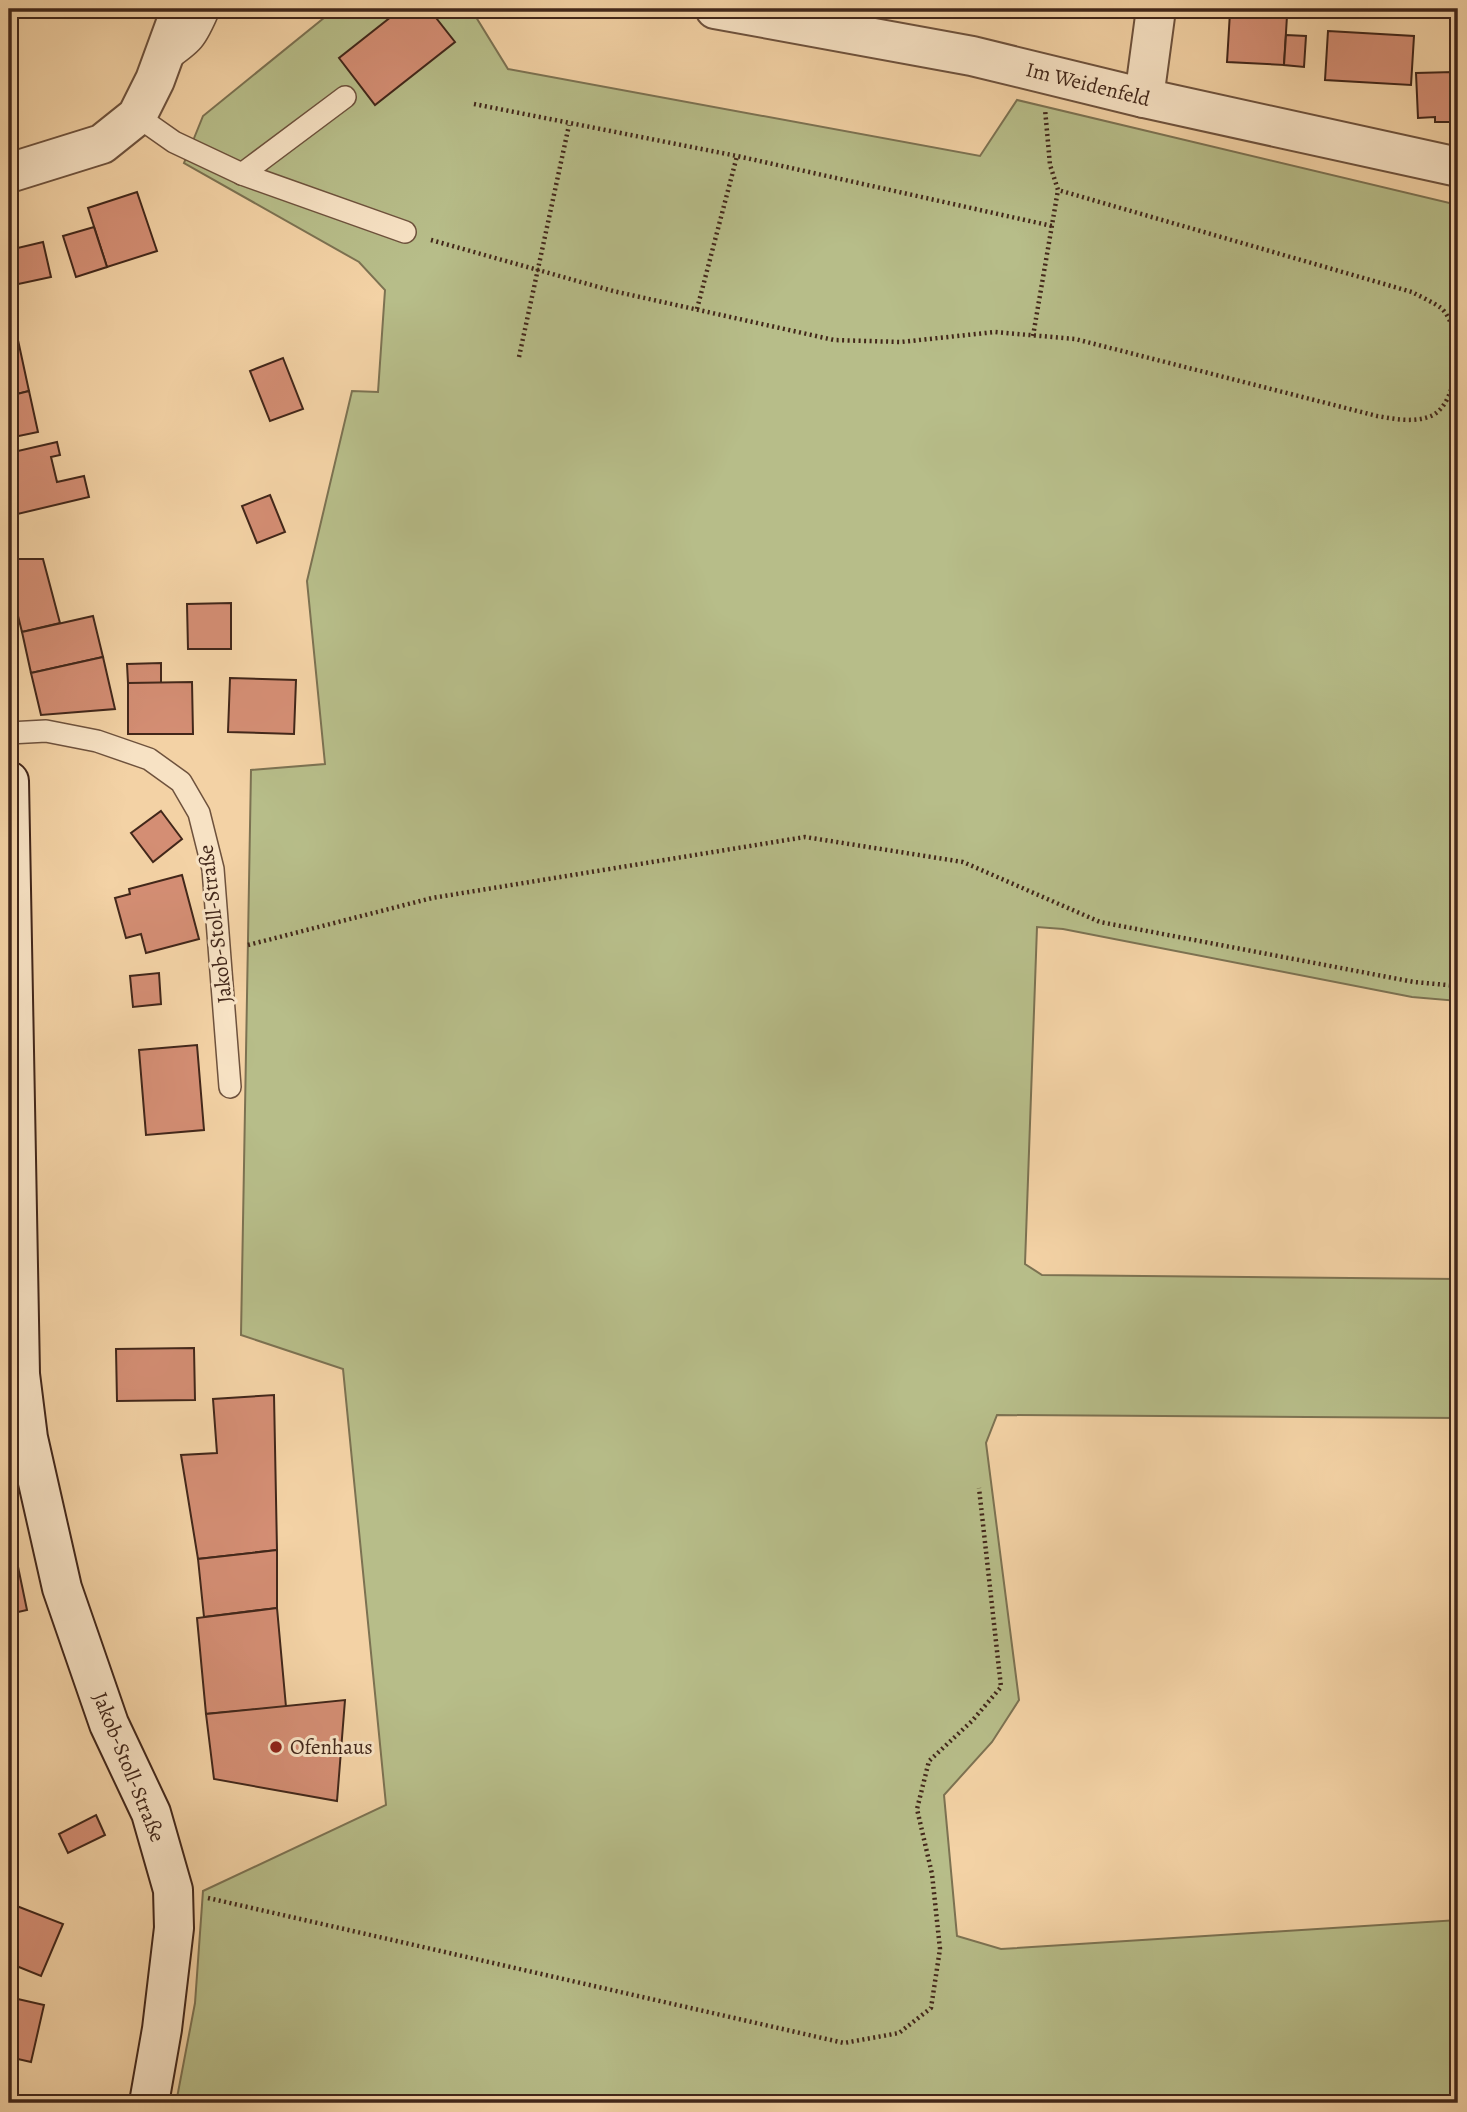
<svg xmlns="http://www.w3.org/2000/svg" width="1467" height="2112" viewBox="0 0 1467 2112" font-family="Alegreya,serif">
<style>
.green{fill:#b7bd89;stroke:#7c7252;stroke-width:2}
.building{fill:#d48e74;stroke:#42271a;stroke-width:2}
.lines{fill:none;stroke-linecap:round;stroke-linejoin:round}
.lane-casing{stroke:#6e523d;stroke-width:24}
.street-casing{stroke:#6e523d;stroke-width:42}
.secondary-casing{stroke:#42271a;stroke-width:42}
.path{stroke:#42271a;stroke-width:4.5;stroke-dasharray:2 3.5;stroke-linecap:butt}
.lane{stroke:#f7e2c4;stroke-width:21}
.street{stroke:#f7e2c4;stroke-width:38}
.secondary{stroke:#f7e2c4;stroke-width:38}
.poi-dot{fill:#8f2418;stroke:#f7e2c4;stroke-width:2.5}
.labels{text-anchor:middle;stroke-width:6;stroke-linejoin:round;paint-order:stroke}
.street-label{font-size:21px;fill:#42271a;stroke:#f7e2c4}
.poi-label{font-size:21px;fill:#42271a;stroke:#f7e2c4;text-anchor:start}
</style>
<rect width="100%" height="100%" fill="#f3d2a5"/>
<filter id="stains"><feTurbulence type="fractalNoise" baseFrequency=".00286" numOctaves="4"/><feColorMatrix values="0 0 0 0 .2 0 0 0 0 .09 0 0 0 0 .02 0 0 0 .5 -.17"/></filter>
<radialGradient id="worn" r=".72"><stop offset=".6" stop-color="#630" stop-opacity="0"/><stop offset="1" stop-color="#630" stop-opacity=".3"/></radialGradient>
<path class="green" d="M335,9h136l37,60 472,87 37,-56 441,105v796l-46,-4 -349,-68 -26,-2 -12,337 17,11 416,4v139l-461,-3 -11,28 33,257 -27,42 -48,53 13,141 44,13 457,-29v183h-1282l19,-100 8,-112 183,-86 -43,-436 -102,-34 10,-565 74,-6 -18,-183 45,-190 26,1 7,-102 -26,-28 -175,-99 19,-47z"/>
<g class="building">
<path d="M401,9h28l26,33 -80,63 -36,-47z"/>
<path d="M1230,12l57,4 -3,49 -57,-3z"/>
<path d="M1328,31l86,5 -3,49 -86,-5z"/>
<path d="M1286,35l20,1 -2,31 -20,-2z"/>
<path d="M1453,72l2,50h-20v-5l-17,1 -2,-45z"/>
<path d="M137,192l20,59 -50,16 -19,-59z"/>
<path d="M94,227l13,40 -31,10 -13,-41z"/>
<path d="M43,242l8,35 -42,9v-36z"/>
<path d="M13,317l16,74 -20,5v-78z"/>
<path d="M283,358l20,51 -33,12 -20,-50z"/>
<path d="M29,391l9,41 -29,6v-42z"/>
<path d="M57,442l3,13 -9,2 6,25 27,-6 5,21 -80,19v-63z"/>
<path d="M270,495l15,37 -28,11 -15,-37z"/>
<path d="M9,559h34l17,64 -38,9 -13,-52z"/>
<path d="M231,603v46h-43l-1,-45z"/>
<path d="M93,616l10,41 -72,16 -9,-41z"/>
<path d="M103,657l12,52 -74,6 -10,-42z"/>
<path d="M161,663v20h-33l-1,-19z"/>
<path d="M230,678l66,2 -2,54 -66,-2z"/>
<path d="M192,682l1,52h-65v-51z"/>
<path d="M161,811l21,28 -29,23 -22,-29z"/>
<path d="M182,875l17,64 -53,14 -5,-19 -15,4 -11,-40 15,-4 -1,-5z"/>
<path d="M159,973l2,31 -28,3 -3,-31z"/>
<path d="M197,1045l7,85 -58,5 -7,-85z"/>
<path d="M194,1348l1,52 -78,1 -1,-52z"/>
<path d="M274,1395l3,155 -79,9 -17,-104 36,-2 -4,-54z"/>
<path d="M12,1538l15,72 -18,4v-75z"/>
<path d="M277,1550v58l-73,9 -6,-58z"/>
<path d="M277,1608l9,99 -80,7 -9,-96z"/>
<path d="M345,1700l-8,101 -123,-22 -8,-65z"/>
<path d="M96,1815l9,20 -37,18 -9,-19z"/>
<path d="M9,1903l54,21 -22,52 -32,-13z"/>
<path d="M9,1997l35,8 -13,57 -22,-5z"/>
</g>
<g class="lines">
<defs>
<g id="lane">
<path d="M165,62c28,-19 31,-22 44,-53"/>
<path d="M137,116l37,26 68,32 163,58"/>
<path d="M242,174l103,-77"/>
<path d="M9,733l37,-2 51,10 52,18 32,23 18,31 14,56 17,218"/>
</g>
<g id="street">
<path d="M715,9l257,47 172,42 314,69"/>
<path d="M1144,98l12,-89"/>
<path d="M9,173l93,-29 35,-28 18,-36 26,-71"/>
</g>
<path id="secondary" d="M9,781l11,593 8,64 34,150 47,136 42,89 22,77 1,38 -12,101 -13,74"/>
</defs>
<use href="#lane" class="lane-casing"/>
<use href="#street" class="street-casing"/>
<use href="#secondary" class="secondary-casing"/>
<g class="path">
<path d="M474,104l263,52 315,70"/>
<path d="M431,240l182,51 221,49 67,2 94,-10 80,7 302,77c18,3 37,7 54,0 30,-13 33,-88 10,-108 -8,-6 -20,-11 -29,-16l-354,-102"/>
<path d="M697,309l40,-153"/>
<path d="M1033,336l25,-146 -8,-25 -5,-56"/>
<path d="M519,357l50,-232"/>
<path d="M248,945l184,-47 373,-61 158,25 137,60 314,60 44,4"/>
<path d="M208,1898l636,145 55,-10 32,-25 9,-59 -8,-75 -15,-65 12,-48 43,-40 29,-34 -22,-199"/>
</g>
<use href="#lane" class="lane"/>
<use href="#street" class="street"/>
<use href="#secondary" class="secondary"/>
</g>
<circle class="poi-dot" cx="276" cy="1747" r="7"/>
<g class="labels">
<g class="street-label">
<text transform="translate(1088 84) rotate(14)" y="7">Im Weidenfeld</text>
<text transform="translate(215 924) rotate(-97)" y="7">Jakob-Stoll-Straße</text>
<text transform="translate(129 1767) rotate(68)" y="7">Jakob-Stoll-Straße</text>
</g>
<g class="poi-label">
<text x="290" y="1754">Ofenhaus</text>
</g>
</g>
<rect width="1467" height="2112" fill="none" stroke="#f3d2a5" stroke-width="35"/>
<rect x="10" y="10" width="1446" height="2091" fill="none" stroke="#42271a" stroke-width="3.5"/>
<rect x="18" y="18" width="1432" height="2077" fill="none" stroke="#42271a" stroke-width="2"/>
<rect width="100%" height="100%" filter="url(#stains)"/>
<rect width="100%" height="100%" fill="url(#worn)"/>
</svg>
